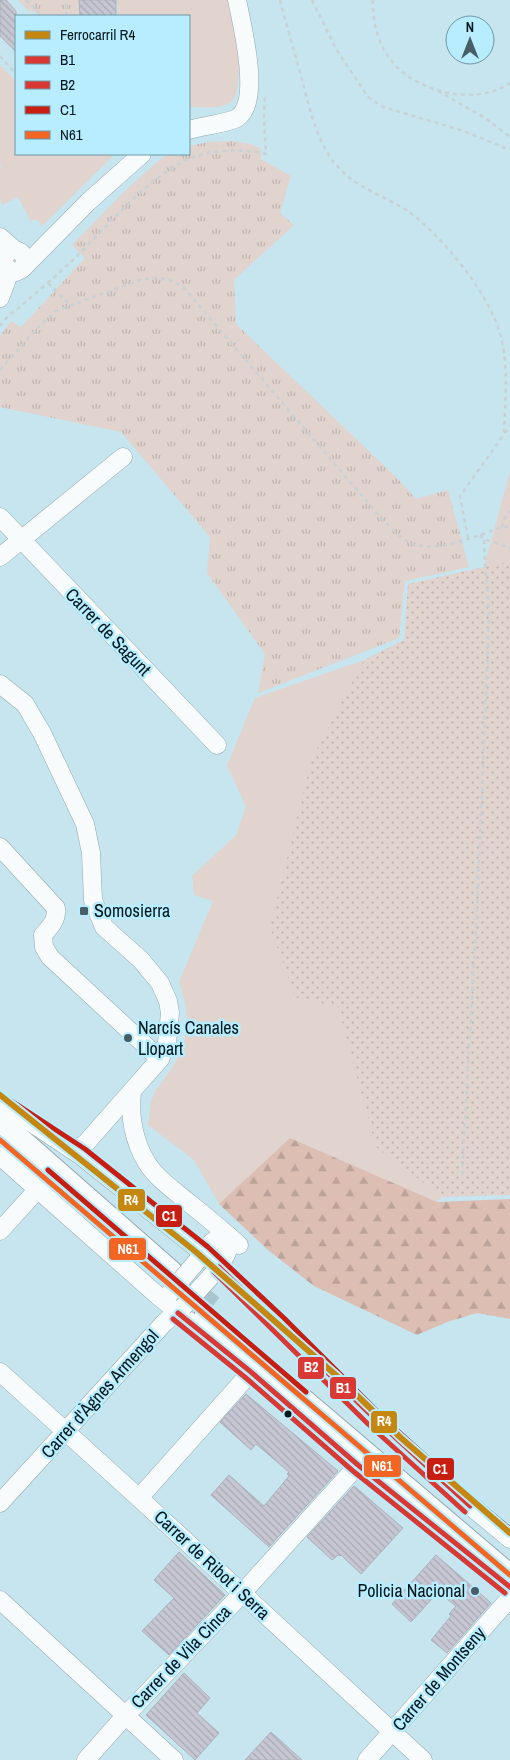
<svg xmlns="http://www.w3.org/2000/svg" width="510" height="1760" viewBox="0 0 510 1760" font-family="'Archivo Narrow',sans-serif">
<style>
.grass{fill:#e1d3ce}
.forest{fill:url(#forest-firs)}
.park{fill:url(#park-tufts)}
.garden{fill:url(#garden-dots)}
.building{fill:url(#building-back-hatch);stroke:#acb2bb}
.lines{fill:none;stroke-linecap:round;stroke-linejoin:round}
.tertiary-tunnel{stroke:#a9c6ce;stroke-width:21;stroke-dasharray:21 11;stroke-linecap:butt}
.minor-casing{stroke:#92a9b0;stroke-width:19}
.tertiary-casing{stroke:#92a9b0;stroke-width:23}
.path{stroke:#c8d1d4;stroke-width:2.5;stroke-dasharray:4 4;stroke-linecap:butt}
.minor{stroke:#f7fbfc;stroke-width:18}
.tertiary{stroke:#f7fbfc;stroke-width:21}
.minor-bridge-casing{stroke:#92a9b0;stroke-width:19;stroke-linecap:butt}
.minor-bridge{stroke:#f7fbfc;stroke-width:18}
.bus-1-casing{stroke:#b7edfe;stroke-width:9}
.bus-2-casing{stroke:#b7edfe;stroke-width:9}
.bus-3-casing{stroke:#b7edfe;stroke-width:9}
.bus-4-casing{stroke:#b7edfe;stroke-width:9}
.bus-1{stroke:#da3832;stroke-width:5}
.bus-2{stroke:#da3832;stroke-width:5}
.bus-3{stroke:#c81d11;stroke-width:5}
.bus-4{stroke:#f26522;stroke-width:5}
.rail-1-casing{stroke:#b7edfe;stroke-width:10}
.rail-1{stroke:#c58710;stroke-width:6}
.poi-dot{fill:#475e66;stroke:#b7edfe;stroke-width:2}
.bus-dot{fill:#02161c;stroke:#b7edfe;stroke-width:2}
.labels{text-anchor:middle;stroke-width:5;stroke-linejoin:round;paint-order:stroke}
.street-label{font-size:18px;fill:#02161c;stroke:#b7edfe}
.poi-label{font-size:18px;fill:#02161c;stroke:#b7edfe;text-anchor:start}
.line-badge{stroke:#b7edfe;stroke-width:2}
.badge-label{font-size:14px;text-anchor:middle;font-weight:bold;fill:#fff}
</style>
<defs>
<pattern id="forest-firs" width="22" height="20" patternUnits="userSpaceOnUse" patternTransform="scale(1.25)"><rect width="22" height="20" fill="#dcbeb3"/><path d="M5 1l3.5 6h-7zM16 11l3.5 6h-7z" fill="#bba399"/></pattern>
<pattern id="park-tufts" width="24" height="20" patternUnits="userSpaceOnUse" patternTransform="scale(1.25)"><rect width="24" height="20" fill="#e1d3ce"/><path d="M3 7l-1-3M5 7V3M7 7l1-3M15 17l-1-3M17 17v-4M19 17l1-3" fill="none" stroke="#bfb4b0"/></pattern>
<pattern id="garden-dots" width="8" height="8" patternUnits="userSpaceOnUse" patternTransform="scale(1.25)"><rect width="8" height="8" fill="#e1d3ce"/><path d="M2 2h.1M6 6h.1" fill="none" stroke="#bfb4b0" stroke-width="1.8" stroke-linecap="round"/></pattern>
<pattern id="building-back-hatch" width="6" height="6" patternUnits="userSpaceOnUse" patternTransform="scale(1.25)"><rect width="6" height="6" fill="#c7c7d4"/><path d="M-1 5l2 2M0 0l6 6M5-1l2 2" fill="none" stroke="#a9aab5"/></pattern>
</defs>
<rect width="100%" height="100%" fill="#c7e5ee"/>
<g class="grass">
<path d="M117,0h111c3,15 9,31 10,46 1,12 3,50 -7,56 -12,8 -29,5 -42,5v-91h-71z"/>
<path d="M0,65l16,16v73h99l-73,72 -4,-6h-8l-12,-23 -16,8 -2,-7v-31l2,-1 -2,-3z"/>
<path d="M510,471v95l-27,5z"/>
<path d="M364,660l-52,98 7,177 57,211 66,51 -5,5 -147,-64 -71,66 -25,-44 -46,-35 3,-24 5,-11 16,-22 10,-19 4,-16 1,-15 -2,-16 -6,-20 34,-81 -19,-6 -2,-19 44,-41 10,-28 -19,-42 28,-67z"/>
</g>
<path class="forest" d="M290,1138l147,64 73,-3v120l-33,-6 -30,9 -30,13 -103,-49 -46,-36 -49,-46z"/>
<g class="park">
<path d="M18,0h61l1,16h-41l-7,-6 -2,2z"/>
<path d="M232,141l19,3 10,5v10l30,17 -11,37 14,12 -60,55 2,44 160,153 20,22 32,-9 21,77 -64,14 -6,57 -141,55 7,-39 -58,-81 3,-36 -89,-105 -121,-25v-71l11,-15 10,6 64,-69 -13,-13 59,-60 31,-27 8,-4h19v-8l19,-4z"/>
</g>
<path class="garden" d="M510,562v633l-68,2 -66,-50 -38,-140 -43,-10 -25,-70 42,-169 52,-98 40,-20 4,-56 94,-21z"/>
<g class="building">
<path d="M0,0h6l10,11v41l-16,-16z"/>
<path d="M79,0h37v16h-36z"/>
<path d="M246,1394l92,77 -69,76 -58,-52 18,-20 35,31 25,-30 -2,-2 2,-2 -33,-28 -5,6 -31,-28z"/>
<path d="M354,1486l49,42 -42,46 -20,-19 -1,1 -2,-1 -6,5 -25,-23z"/>
<path d="M179,1552l46,43 -56,60 -27,-24 32,-33 -20,-18z"/>
<path d="M436,1555l55,48 -44,50 -16,-13 20,-24 -2,-2 7,-8 -18,-14 -27,30 -19,-18z"/>
<path d="M184,1673l26,25 -13,15 22,20 -24,27 -49,-45z"/>
<path d="M271,1732l31,28h-57z"/>
</g>
<g class="lines">
<path class="tertiary-tunnel" d="M172,1272l42,35"/>
<defs>
<g id="minor">
<path d="M189,130c12,-4 40,-7 48,-12 25,-16 5,-93 0,-118"/>
<path d="M0,237l15,13"/>
<path d="M0,253l5,12 5,6 6,1 6,-3 66,-67 54,-48"/>
<path d="M3,262c3,-18 26,-14 21,4"/>
<path d="M0,298l10,-27"/>
<path d="M0,517l217,228"/>
<path d="M0,557l123,-100"/>
<path d="M0,684l25,20 17,29 43,91 6,29 2,47 11,27 37,33 19,23 8,18 2,12 -3,30 -7,16 -74,84 -6,5 -14,-3"/>
<path d="M0,847l56,61c1,12 -5,18 -13,27l1,12 6,10 110,102"/>
<path d="M132,1092c-3,24 2,50 15,71 10,16 28,28 42,40 17,13 34,28 50,42"/>
<path d="M0,1102l80,53 123,98 76,70 104,104 73,67 54,45"/>
<path d="M0,1156l157,139 94,77 107,93 152,122"/>
<path d="M0,1231l38,-42"/>
<path d="M197,1261c8,-11 16,-26 32,-25 1,17 -6,25 -16,38"/>
<path d="M0,1372l139,126 284,262"/>
<path d="M139,1498l112,-126"/>
<path d="M0,1503l164,-180 19,-16"/>
<path d="M0,1600l174,160"/>
<path d="M86,1760l39,-44 112,-117 121,-134"/>
<path d="M367,1760l143,-162"/>
</g>
<g id="tertiary">
<path d="M0,1121l172,151"/>
<path d="M205,1316l305,259"/>
</g>
</defs>
<use href="#minor" class="minor-casing"/>
<use href="#tertiary" class="tertiary-casing"/>
<g class="path">
<path d="M26,0l16,16"/>
<path d="M280,0c7,27 15,54 22,80 8,29 15,64 36,87 18,21 47,29 70,44 35,26 82,83 93,126 8,32 4,65 3,97"/>
<path d="M312,0l24,49 32,48 15,10 81,24 46,19"/>
<path d="M373,0c-1,22 6,48 21,64 26,29 82,42 116,19"/>
<path d="M66,16l1,-16"/>
<path d="M0,56l16,18"/>
<path d="M438,91l47,27 25,19"/>
<path d="M48,283l23,23"/>
<path d="M0,326l9,-11 6,-4c20,-17 41,-35 60,-53 33,-32 77,-86 119,-101 22,-8 50,-8 72,-3l-2,-37 1,-20"/>
<path d="M0,370l39,-44 17,-15 84,-31 12,-2h8l12,3 11,6 199,232c7,7 15,16 23,21 25,17 71,-4 97,-13h8"/>
<path d="M502,527l2,-8 6,-8"/>
<path d="M480,535l4,4 26,9"/>
<path d="M468,538l-8,-42 50,-70"/>
<path d="M462,1175l15,-266 12,-291c0,-27 -5,-52 -5,-79"/>
</g>
<use href="#minor" class="minor"/>
<use href="#tertiary" class="tertiary"/>
<defs>
<g id="minor-bridge">
<path d="M170,1293l27,-32"/>
<path d="M183,1307l30,-33"/>
</g>
</defs>
<use href="#minor-bridge" class="minor-bridge-casing"/>
<use href="#minor-bridge" class="minor-bridge"/>
<defs>
<g id="bus-1">
<path d="M219,1267l155,151 96,88"/>
<path d="M178,1313l73,59 107,93 152,122"/>
</g>
<g id="bus-2">
<path d="M214,1272l154,152 97,88"/>
<path d="M173,1319l73,59 107,93 152,122"/>
</g>
<g id="bus-3">
<path d="M4,1096l81,53 123,98 76,71 104,104 73,66 49,41"/>
<path d="M48,1170l258,222"/>
</g>
<path id="bus-4" d="M0,1140l510,435"/>
</defs>
<use href="#bus-1" class="bus-1-casing"/>
<use href="#bus-2" class="bus-2-casing"/>
<use href="#bus-3" class="bus-3-casing"/>
<use href="#bus-4" class="bus-4-casing"/>
<use href="#bus-1" class="bus-1"/>
<use href="#bus-2" class="bus-2"/>
<use href="#bus-3" class="bus-3"/>
<use href="#bus-4" class="bus-4"/>
<defs>
<path id="rail-1" d="M0,1095l196,157 142,125 63,61 109,95"/>
</defs>
<use href="#rail-1" class="rail-1-casing"/>
<use href="#rail-1" class="rail-1"/>
</g>
<g class="poi-dot">
<rect x="79" y="906" width="10" height="10" rx="2.5"/>
<circle cx="128" cy="1038" r="5"/>
<circle cx="475" cy="1591" r="5"/>
</g>
<circle class="bus-dot" cx="288" cy="1414" r="4.5"/>
<g class="labels">
<g class="street-label">
<text transform="translate(108 632) rotate(46)" y="6">Carrer de Sagunt</text>
<text transform="translate(100 1394) rotate(-48)" y="6">Carrer d'Àgnes Armengol</text>
<text transform="translate(212 1565) rotate(43)" y="6">Carrer de Ribot i Serra</text>
<text transform="translate(181 1657) rotate(-46)" y="6">Carrer de Vila Cinca</text>
<text transform="translate(439 1679) rotate(-49)" y="6">Carrer de Montseny</text>
</g>
<g class="poi-label">
<text x="94" y="917">Somosierra</text>
<text x="138" y="1034">Narcís Canales<tspan x="138" dy="21">Llopart</tspan></text>
<text x="465" y="1597" text-anchor="end">Policia Nacional</text>
</g>
</g>
<g class="line-badge">
<rect x="117" y="1188" width="29" height="24" rx="5" fill="#c58710"/>
<rect x="155" y="1204" width="28" height="24" rx="5" fill="#c81d11"/>
<rect x="108" y="1237" width="39" height="24" rx="5" fill="#f26522"/>
<rect x="297" y="1356" width="28" height="24" rx="5" fill="#da3832"/>
<rect x="329" y="1376" width="28" height="24" rx="5" fill="#da3832"/>
<rect x="370" y="1410" width="28" height="24" rx="5" fill="#c58710"/>
<rect x="363" y="1454" width="39" height="24" rx="5" fill="#f26522"/>
<rect x="426" y="1457" width="29" height="24" rx="5" fill="#c81d11"/>
</g>
<g class="badge-label">
<text x="131" y="1205">R4</text>
<text x="169" y="1221">C1</text>
<text x="128" y="1254">N61</text>
<text x="311" y="1372">B2</text>
<text x="343" y="1393">B1</text>
<text x="384" y="1426">R4</text>
<text x="382" y="1471">N61</text>
<text x="440" y="1474">C1</text>
</g>
<rect x="15" y="15" width="175" height="140" fill="#b7edfe" stroke="#6f97a4"/>
<rect x="25" y="31" width="25" height="8" fill="#c58710" stroke="#6f97a4"/>
<text x="60" y="40" font-size="15" fill="#02161c">Ferrocarril R4</text>
<rect x="25" y="56" width="25" height="8" fill="#da3832" stroke="#6f97a4"/>
<text x="60" y="65" font-size="15" fill="#02161c">B1</text>
<rect x="25" y="81" width="25" height="8" fill="#da3832" stroke="#6f97a4"/>
<text x="60" y="90" font-size="15" fill="#02161c">B2</text>
<rect x="25" y="106" width="25" height="8" fill="#c81d11" stroke="#6f97a4"/>
<text x="60" y="115" font-size="15" fill="#02161c">C1</text>
<rect x="25" y="131" width="25" height="8" fill="#f26522" stroke="#6f97a4"/>
<text x="60" y="140" font-size="15" fill="#02161c">N61</text>
<g transform="translate(470 40)"><circle r="24" fill="#b7edfe" stroke="#6f97a4"/>
<path d="M0-4L9 19L0 12L-9 19Z" fill="#475e66"/>
<text y="-8" font-size="14" font-weight="bold" text-anchor="middle" fill="#02161c">N</text>
</g>
</svg>
